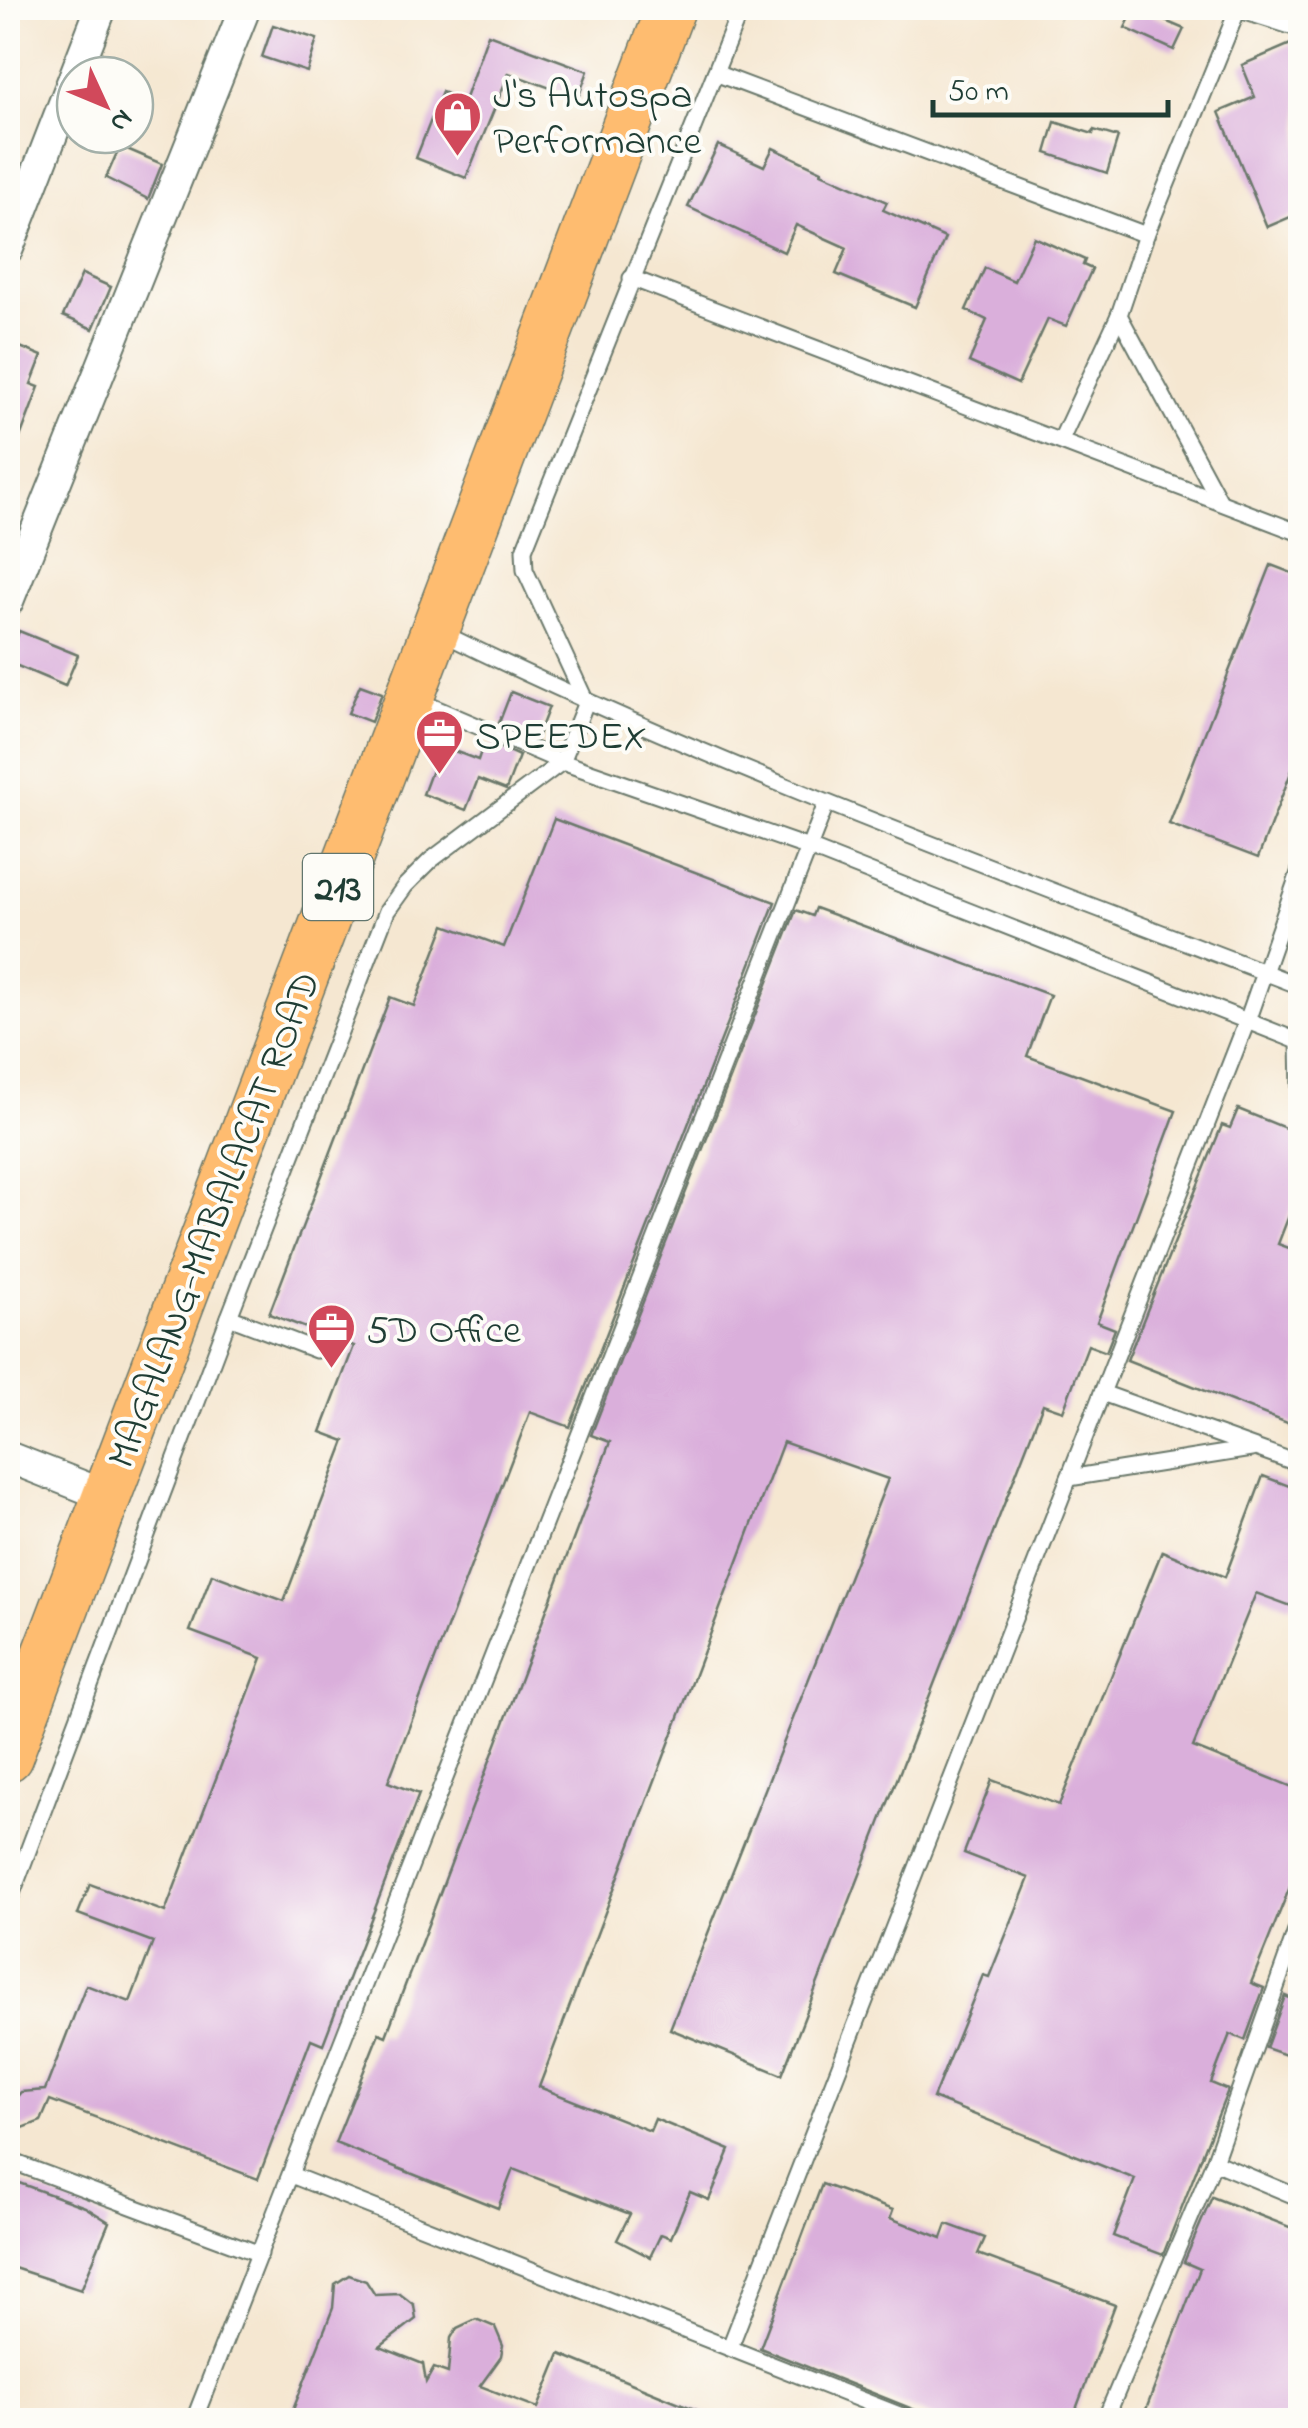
<svg xmlns="http://www.w3.org/2000/svg" width="1308" height="2428" viewBox="0 0 1308 2428" font-family="'Indie Flower',sans-serif">
<style>
.building{fill:#daafdb}
.lines{fill:none;stroke-linecap:round;stroke-linejoin:round}
.lane-casing{stroke:#6a786b;stroke-width:19}
.street-casing{stroke:#6a786b;stroke-width:34}
.primary-casing{stroke:#6a786b;stroke-width:51}
.lane{stroke:#fff;stroke-width:15}
.street{stroke:#fff;stroke-width:30}
.primary{stroke:#febc70;stroke-width:48}
.labels{text-anchor:middle;stroke-width:8;stroke-linejoin:round;paint-order:stroke}
.shield{fill:#fdfcf7;stroke:#62766e;stroke-width:2.5}
.shield-label{font-size:38px;font-weight:bold;fill:#1f3d34}
.poi-label{font-size:40px;fill:#1f3d34;stroke:#fdfcf7;text-anchor:start}
.street-label{font-size:40px;fill:#1f3d34;stroke:#fdfcf7}
</style>
<rect width="100%" height="100%" fill="#fdfcf7"/>
<filter id="ink" filterUnits="userSpaceOnUse"><feTurbulence type="fractalNoise" baseFrequency=".01" numOctaves="2"/><feDisplacementMap in="SourceGraphic" scale="20" xChannelSelector="R" yChannelSelector="G"/><feConvolveMatrix kernelMatrix="1 2 1 2 8 2 1 2 1" color-interpolation-filters="sRGB"/></filter>
<filter id="wash" filterUnits="userSpaceOnUse"><feTurbulence type="fractalNoise" baseFrequency=".0048" numOctaves="4" result="noise"/><feDisplacementMap in="SourceGraphic" scale="40" xChannelSelector="R" yChannelSelector="G"/><feGaussianBlur stdDeviation="2.25" result="paint"/><feColorMatrix in="noise" values="0 0 0 0 0 0 0 0 0 0 0 0 0 0 0 0 0 1.4 0 .05"/><feComposite in="paint" operator="in"/></filter>
<g filter="url(#wash)">
<rect width="100%" height="100%" fill="#f5e7d1"/>
<g id="blocks">
<g class="building">
<path d="M1135,8l49,21 -10,21 -49,-22z"/>
<path d="M273,25l44,14 -10,33 -45,-15z"/>
<path d="M488,34l100,37 -10,27 -69,-25 -43,105 -50,-20 26,-66 22,9z"/>
<path d="M1300,40v173l-33,14 -48,-115 36,-15 -13,-32z"/>
<path d="M1055,122l38,12 1,-4 24,7 -11,36 -61,-20z"/>
<path d="M718,145l46,21 9,-18 49,23 -1,2 66,29 -4,8 62,28 -30,69 -79,-33 11,-26 -51,-23 -12,27 -96,-45z"/>
<path d="M120,146l42,18 -14,35 -42,-21z"/>
<path d="M1034,237l51,23 -2,5 9,4 -26,57 -18,-7 -30,65 -49,-22 18,-42 -21,-10 19,-42 29,13z"/>
<path d="M82,274l29,13 -18,42 -30,-13z"/>
<path d="M8,342l34,14 -11,28 8,3 -29,77z"/>
<path d="M1271,565l29,11v173l-42,109 -89,-34z"/>
<path d="M19,631l59,24 -13,31 -57,-24z"/>
<path d="M360,685l22,8 -11,29 -23,-9z"/>
<path d="M511,692l38,15 -11,28 -10,-4 -2,4 -27,-12z"/>
<path d="M492,744l27,12 -13,34 -28,-11 -12,31 -43,-16 18,-48 37,14 3,-9 7,2z"/>
<path d="M554,819l221,83 -205,525 -40,-15 -142,370 31,12 -96,250 -12,-5 -53,140 -208,-79 -9,21 -18,7 -9,-4 -5,-18 12,-14 24,-2 41,-105 44,17 23,-60 -75,-28 12,-30 75,28 97,-254 -72,-27 22,-57 72,27 61,-160 -24,-9 33,-86 -85,-32 121,-317 24,9 31,-81 59,22z"/>
<path d="M815,908l235,87 -23,61 149,55 -79,211 18,7 -9,23 -18,-7 -25,66 -20,-7 -261,671 -112,-46 218,-550 -105,-37 -244,645 111,44 5,-12 75,31 -21,50 -19,-8 -19,46 -10,-4 -11,23 -33,-17 13,-26 -117,-45 -15,39 -163,-65 44,-110 7,3 224,-594 -19,-7 205,-525 16,6z"/>
<path d="M1238,1109l62,25v53l-22,57 22,8v176l-173,-68 95,-235 8,3z"/>
<path d="M1263,1476l37,14v91l-9,25 -35,-13 -63,154 107,43v72l-49,121 13,5 -19,52 -15,-6 -19,49 17,7 -65,165 -50,-19 22,-57 -202,-81 50,-123 6,2 40,-99 -65,-25 28,-73 67,25 103,-254 63,26z"/>
<path d="M1285,1996l15,6v58l-34,-12z"/>
<path d="M8,2179l77,28 24,15 -28,68 -73,-24z"/>
<path d="M822,2184l71,26 -3,8 52,20 5,-14 38,14 -7,16 137,51 -43,115h-132l-180,-72z"/>
<path d="M1212,2197l88,34v189h-158l58,-151 -16,-7z"/>
<path d="M349,2275l17,6 9,14 25,-1 14,11 2,14 -36,28 43,17 3,18 8,-14 14,5 3,-35 6,-10 19,-9 19,8 8,19 -2,11 -21,29 58,22 22,-54 161,66h-432l44,-112 2,-24z"/>
</g>
</g>
</g>
<g filter="url(#ink)">
<use href="#blocks" fill-opacity="0" stroke="#6a786b" stroke-width="2.5"/>
<g class="lines">
<defs>
<g id="lane">
<path d="M741,8l-26,65 431,162"/>
<path d="M1233,8l67,21"/>
<path d="M631,278l669,255"/>
<path d="M1119,315l100,185"/>
<path d="M1061,440l58,-125 27,-80 92,-226"/>
<path d="M440,632c279,137 571,242 860,354"/>
<path d="M414,699l148,63 247,86 491,194"/>
<path d="M1299,1042l1,48"/>
<path d="M229,1317l87,33"/>
<path d="M1102,1393l198,71"/>
<path d="M1069,1478l182,-29"/>
<path d="M8,1904l221,-587 158,-406 18,-25 26,-26 131,-98 24,-60 -61,-132 -1,-20 191,-477"/>
<path d="M8,2160l252,94"/>
<path d="M1214,2162l86,36"/>
<path d="M291,2175l621,245"/>
<path d="M730,2347l517,-1326 53,-151"/>
<path d="M194,2420l632,-1616"/>
<path d="M1105,2420l109,-258 86,-242"/>
</g>
<g id="street">
<path d="M8,248l93,-240"/>
<path d="M8,601l237,-593"/>
<path d="M8,1457l99,39"/>
</g>
<path id="primary" d="M8,1757l663,-1749"/>
</defs>
<use href="#lane" class="lane-casing"/>
<use href="#street" class="street-casing"/>
<use href="#primary" class="primary-casing"/>
<use href="#lane" class="lane"/>
<use href="#street" class="street"/>
<use href="#primary" class="primary"/>
</g>
</g>
<defs>
<symbol id="shop-pin" viewBox="-11 -11 22 30"><path d="M0 17L-7.5 6A9.5 9.5 0 1 1 7.5 6Z" fill="#d1495b" stroke="#fdfcf7"/><path d="M-5-2.5h2.3a2.7 3.5 0 0 1 5.4 0H5L5.5 6h-11ZM-1.5-2.5h3a1.5 2.3 0 0 0-3 0Z" fill="#fff"/></symbol>
<symbol id="office-pin" viewBox="-11 -11 22 30"><path d="M0 17L-7.5 6A9.5 9.5 0 1 1 7.5 6Z" fill="#d1495b" stroke="#fdfcf7"/><path d="M-6-3h4V-5.5h4V-3h4V5H-6ZM-1-4.5V-3h2v-1.5ZM-6 0V1H6V0Z" fill="#fff"/></symbol>
</defs>
<g fill-rule="evenodd">
<use href="#shop-pin" x="430" y="88" width="55" height="75"/>
<use href="#office-pin" x="412" y="706" width="55" height="75"/>
<use href="#office-pin" x="304" y="1300" width="55" height="75"/>
</g>
<g class="labels">
<rect class="shield" x="303" y="854" width="70" height="66" rx="8"/>
<g class="shield-label">
<text x="338" y="900">213</text>
</g>
<g class="poi-label">
<text x="493" y="107">J's Autospa<tspan x="493" dy="46">Performance</tspan></text>
<text x="475" y="748">SPEEDEX</text>
<text x="366" y="1342">5D Office</text>
</g>
<g class="street-label">
<text transform="translate(212 1219) rotate(-69)" y="14">MAGALANG-MABALACAT ROAD</text>
</g>
</g>
<rect width="1308" height="2428" fill="none" stroke="#fdfcf7" stroke-width="40"/>
<g transform="translate(105 105) rotate(134)"><circle r="48" fill="#fdfcf7" stroke="#a4b0a9" stroke-width="2.5"/>
<path d="M0-8L18 38L0 25L-18 38Z" fill="#d1495b"/>
<text y="-15" font-size="28" font-weight="bold" text-anchor="middle" fill="#1f3d34">N</text>
</g>
<path d="M933 100v15h235v-15" fill="none" stroke="#1f3d34" stroke-width="5"/>
<text x="948" y="100" font-size="30" fill="#1f3d34" stroke="#fdfcf7" stroke-width="8" paint-order="stroke">50 m</text>
</svg>
